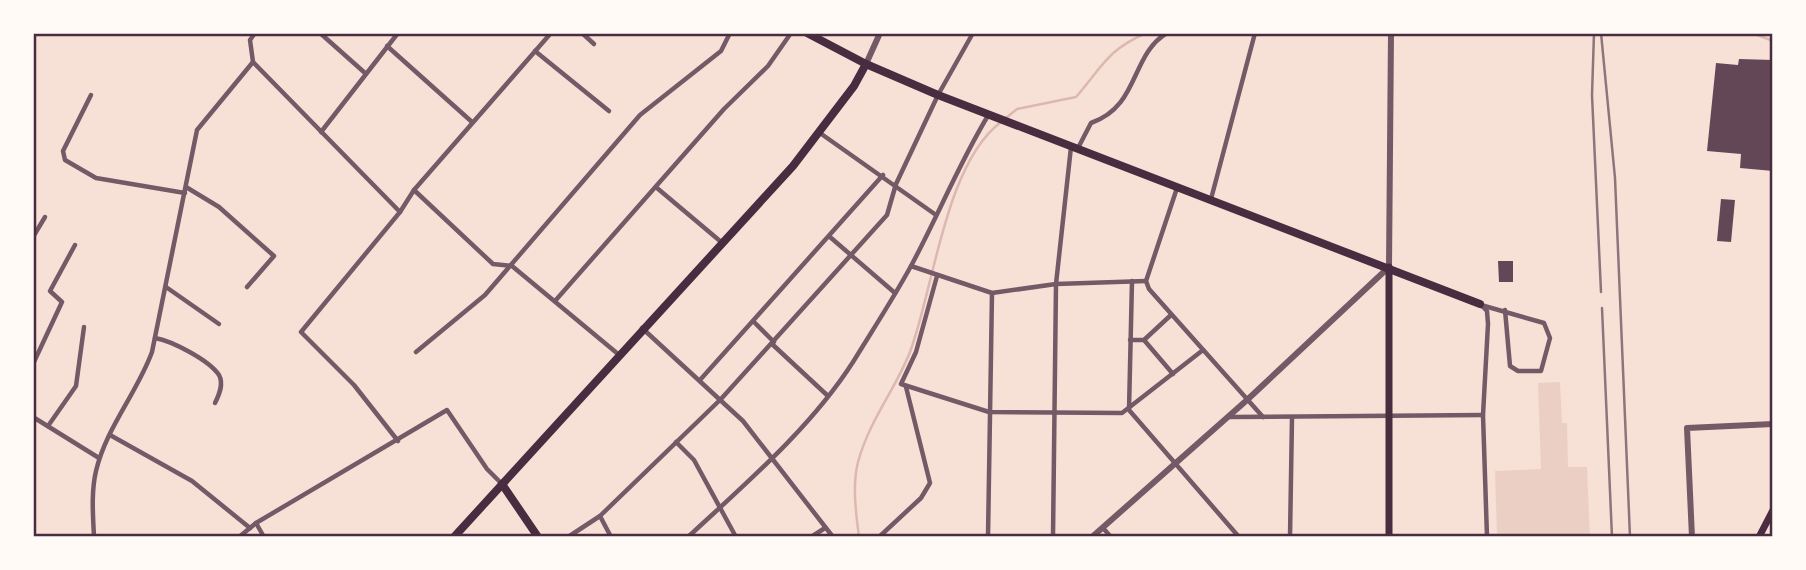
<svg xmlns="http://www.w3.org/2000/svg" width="1806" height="570" viewBox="0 0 1806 570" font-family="Lato,sans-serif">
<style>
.green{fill:#ebcfc5}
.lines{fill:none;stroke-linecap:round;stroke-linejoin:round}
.stream{stroke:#dcb8b0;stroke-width:2.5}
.building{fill:#644757}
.minor{stroke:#755966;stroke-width:4.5}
.tertiary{stroke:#755966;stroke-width:6}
.secondary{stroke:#4a2c40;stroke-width:7}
.primary{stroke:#4a2c40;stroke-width:8}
.rail{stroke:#8f747c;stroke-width:2.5}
.neatline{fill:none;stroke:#4a2c40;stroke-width:2.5}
</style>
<rect width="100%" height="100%" fill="#f7e1d7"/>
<path class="green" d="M1560,382l2,41h5l1,44h19l3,70h-93l-2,-66 46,-2 -3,-86z"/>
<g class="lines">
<g class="stream">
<path d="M1752,33l21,8"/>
<path d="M1006,118l11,-9 59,-12c27,-31 30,-46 70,-64"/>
<path d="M859,537c-3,-24 -7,-51 -1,-75 11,-41 37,-72 52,-110 24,-64 35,-188 91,-230"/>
</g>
</g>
<g class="building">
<path d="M1739,59l34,1v111l-33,-3 1,-14 -34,-3 9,-88 22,2z"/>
<path d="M1721,199l14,1 -4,42 -14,-1z"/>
<path d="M1498,261h15v21h-14z"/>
</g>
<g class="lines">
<g class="minor">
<path d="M255,33l-5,7 3,22 147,150"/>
<path d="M320,33l45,40"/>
<path d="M582,33l12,11"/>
<path d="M387,46l85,76"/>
<path d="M535,51l74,60"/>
<path d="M91,95l-28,56 2,9 31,18 89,15"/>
<path d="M321,132l77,-99"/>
<path d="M820,133l116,82"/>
<path d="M1078,148l13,-25c49,-17 39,-68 76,-90"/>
<path d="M186,187l33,20 55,49 -27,31"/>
<path d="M657,188l63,53"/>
<path d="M1177,188l-31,93 3,8 114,128"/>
<path d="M414,190l79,74 19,2 106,88"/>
<path d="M1211,199l44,-166"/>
<path d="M33,237l12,-20"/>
<path d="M830,237l65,56"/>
<path d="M911,266l81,27 64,-9 90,-3"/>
<path d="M937,276l-21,76 -15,32 88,28 133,1 81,-63"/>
<path d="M1132,281l-3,129 110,127"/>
<path d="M166,287l53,37"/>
<path d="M555,301l169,-192 44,-43 23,-33"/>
<path d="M1480,304l7,7 1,13 -5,91 4,122"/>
<path d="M1481,305l63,18 6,15 -9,33h-23l-8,-5 -5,-56"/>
<path d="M753,321l21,21"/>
<path d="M642,328l101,93 90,116"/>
<path d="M155,338c17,3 54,22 64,37 5,9 0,20 -4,28"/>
<path d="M1130,340h14l29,34"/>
<path d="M1144,340l27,-25"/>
<path d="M772,344l56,52"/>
<path d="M416,352l69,-57 155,-180 81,-64 9,-18"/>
<path d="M33,364l29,-62 -12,-11 25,-46"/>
<path d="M700,380l183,-205"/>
<path d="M33,417l66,41"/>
<path d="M1228,417l255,-2"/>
<path d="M48,426l28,-40 8,-59"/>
<path d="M110,435l82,46 58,47"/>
<path d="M398,441l-44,-56 -53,-53 99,-120 14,-22 137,-157"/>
<path d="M676,442l18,18 42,77"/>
<path d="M600,516l11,21"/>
<path d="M256,523l8,14"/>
<path d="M1103,528l8,9"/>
<path d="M94,537c-1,-21 -3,-45 2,-66 10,-43 41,-78 56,-119l45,-222 56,-68"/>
<path d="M239,537l17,-14 191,-113 40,59 14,14"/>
<path d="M568,537l32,-21 121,-117 166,-184 9,-31 42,-89 35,-62"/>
<path d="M688,537c57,-53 122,-108 165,-175 19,-31 40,-63 58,-96 27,-50 48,-103 78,-152"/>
<path d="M811,537l14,-9"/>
<path d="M879,537l42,-39 9,-15 -24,-96"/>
<path d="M988,537l4,-244"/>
<path d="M1053,537l3,-253 15,-137"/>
<path d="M1290,537l2,-119"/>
</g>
<g class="tertiary">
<path d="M866,64l14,-31"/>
<path d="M1092,537l155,-137 142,-133 2,-234"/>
<path d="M1692,537l-5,-109 86,-4"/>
</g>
<g class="secondary">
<path d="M1389,537v-270"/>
<path d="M1759,537l14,-27"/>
</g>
<g class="primary">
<path d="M807,33l59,31 72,31 542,209"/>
<path d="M502,484l36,53"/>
<path d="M454,537l339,-371 61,-80 12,-22"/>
</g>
<g class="rail">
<path d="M1594,33l-2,62 9,197"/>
<path d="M1601,33l14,145 15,359"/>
<path d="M1602,308l10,229"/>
</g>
</g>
<rect width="1806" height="570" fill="none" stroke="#fffaf5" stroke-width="70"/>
<rect x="35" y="35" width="1736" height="500" class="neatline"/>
</svg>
